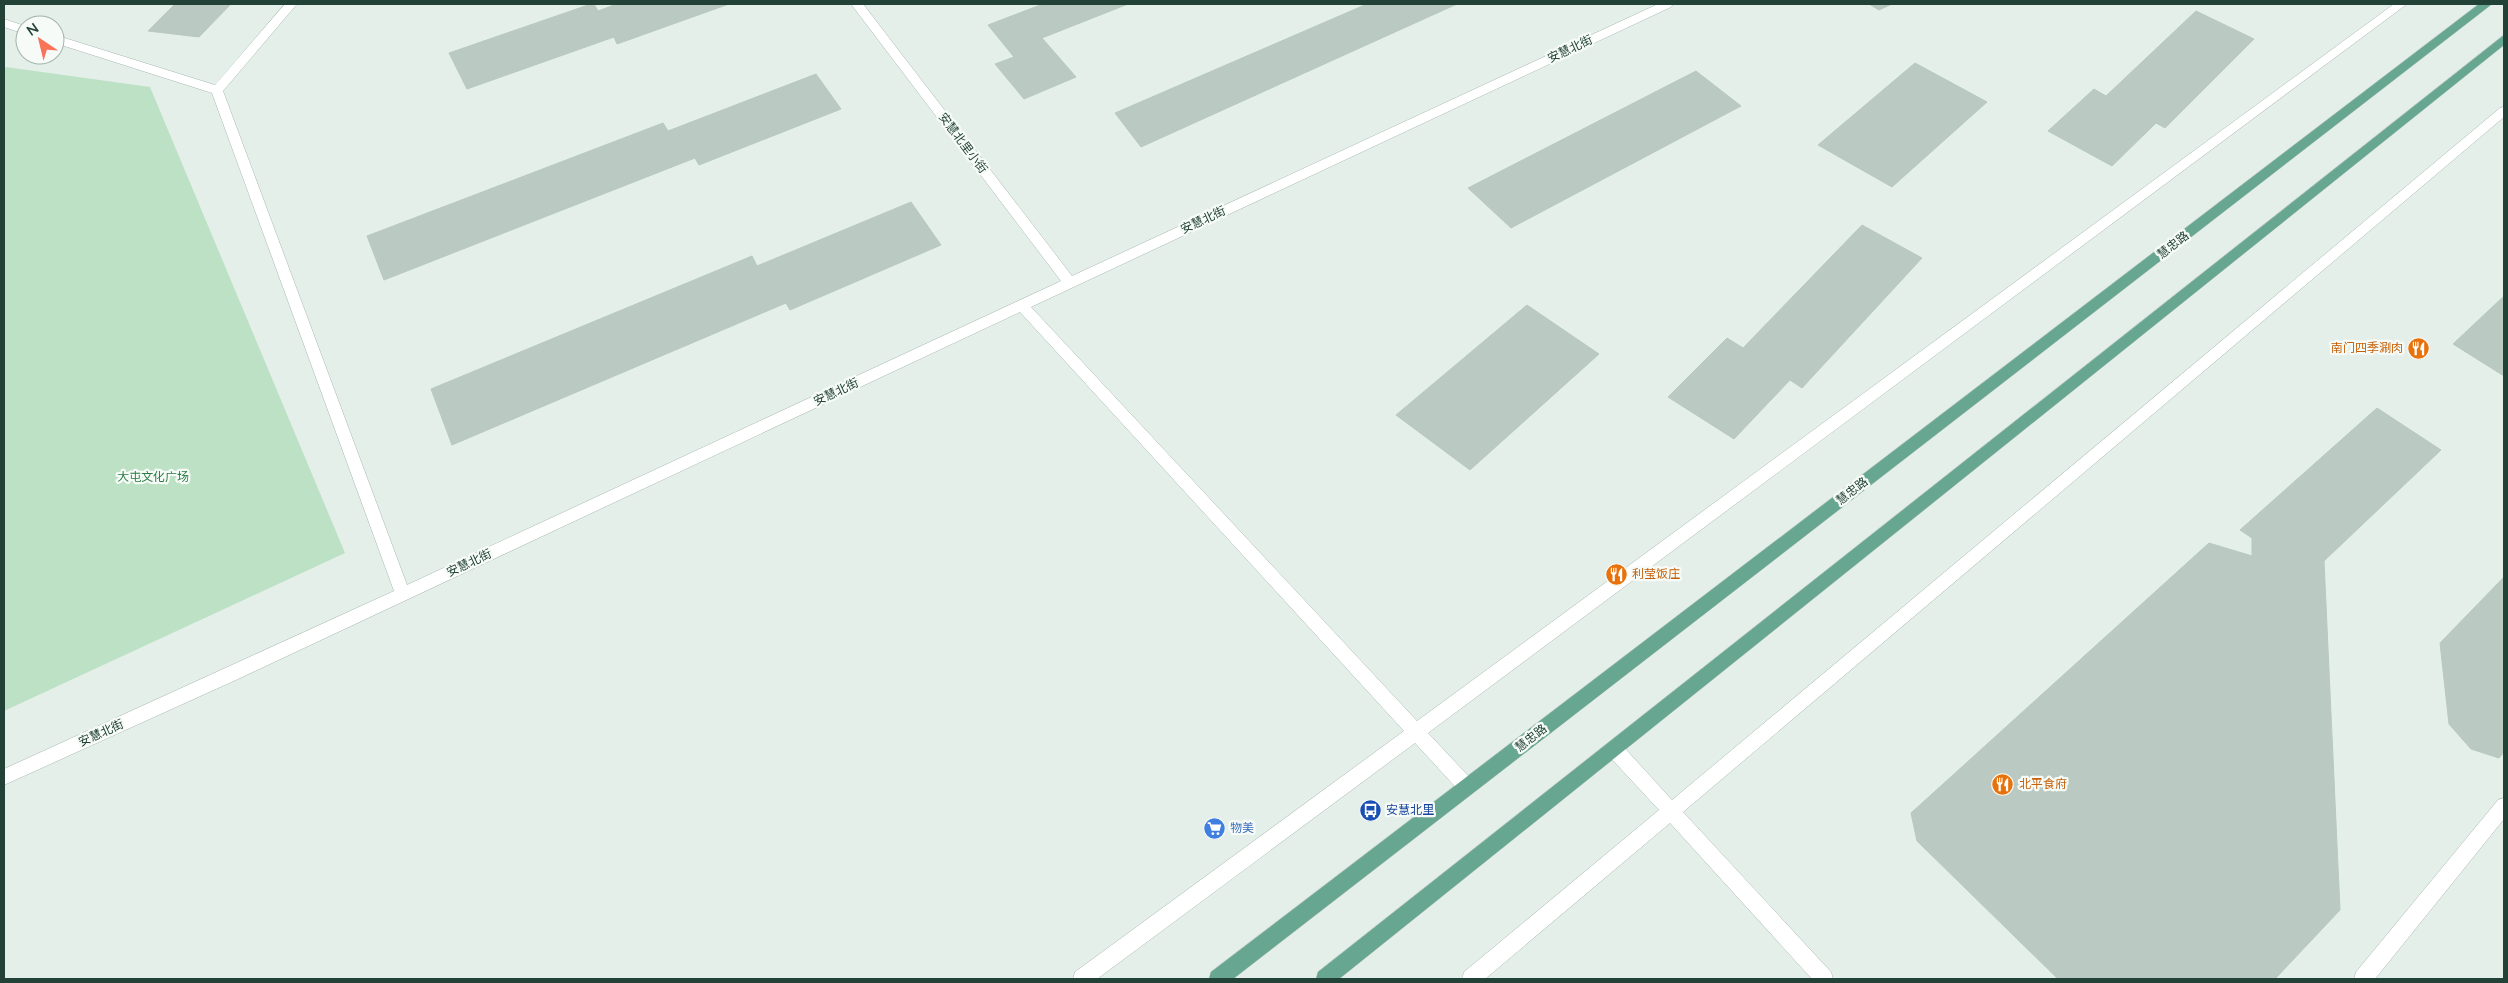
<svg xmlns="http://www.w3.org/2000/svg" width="2508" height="983" viewBox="0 0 2508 983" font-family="Lato,'Noto Sans SC',sans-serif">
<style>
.green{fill:#bde1c4}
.building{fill:#bacac2;stroke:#b7c9c0}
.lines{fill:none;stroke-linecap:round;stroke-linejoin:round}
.minor-casing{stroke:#a7b8b1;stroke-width:1}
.major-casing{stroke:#c1cac7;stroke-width:1}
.minor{fill:#fff;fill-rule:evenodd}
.major{fill:#67a691;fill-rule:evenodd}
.labels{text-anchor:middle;stroke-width:4.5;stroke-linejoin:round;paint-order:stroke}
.street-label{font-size:12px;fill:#234237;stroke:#f6fbf8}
.food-label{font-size:12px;fill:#c56008;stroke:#f6fbf8;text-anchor:start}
.park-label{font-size:12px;fill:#2a7b43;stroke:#f6fbf8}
.transit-label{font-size:12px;fill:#164399;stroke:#f6fbf8;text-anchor:start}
.shop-label{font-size:12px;fill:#366cbe;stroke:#f6fbf8;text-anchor:start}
</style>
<rect width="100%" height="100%" fill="#e5efea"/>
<path class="green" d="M6,67l144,20 195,466 -341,158v-641z"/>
<g class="building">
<path d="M175,4h56l-32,33 -51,-6z"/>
<path d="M591,4h3l4,7 19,-7h112l-112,40 -3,-7 -147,52 -18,-36z"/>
<path d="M1043,4h85l-86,34 34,39 -52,22 -29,-35 19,-7 -26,-32z"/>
<path d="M1367,4h90l-316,143 -26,-34z"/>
<path d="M1869,4h23l-13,6z"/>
<path d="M2196,11l58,28 -89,89 -9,-5 -44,43 -64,-35 46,-42 12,7z"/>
<path d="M1915,63l72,39 -95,85 -74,-42z"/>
<path d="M1696,71l45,35 -230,122 -43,-40z"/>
<path d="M816,74l25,35 -142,56 -4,-7 -311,122 -17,-44 296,-113 5,8z"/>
<path d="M911,202l30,43 -151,65 -4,-7 -334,142 -21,-56 321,-133 5,10z"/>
<path d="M1862,225l60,33 -120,130 -12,-8 -56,59 -66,-42 59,-59 16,10z"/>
<path d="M2504,296v80l-51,-32z"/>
<path d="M1527,305l72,49 -129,116 -74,-55z"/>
<path d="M2377,408l64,42 -117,111 16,349 -65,69h-217l-141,-138 -6,-28 298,-270 43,13v-18l-12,-8z"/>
<path d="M2504,577v175l-5,6 -28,-9 -22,-25 -9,-81z"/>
</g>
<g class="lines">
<defs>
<g id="minor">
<path d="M285,4h12l-74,87 184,494 654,-304 -210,-277h12l209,272 586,-272h15l-2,3 -640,300 386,414 977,-717h13l-979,729 45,48 3,6 -3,6 -6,2 -6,-2 -46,-50 -318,236h-24l2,-7 329,-241 -384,-419 -782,367 -234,106v-16l390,-178 -182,-498 -157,-50v-8l160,50z"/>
<path d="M4,19l21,7v8l-21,-7z"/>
<path d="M2504,107v10l-821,695 148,160 2,7h-21l-142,-156 -185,156h-23l2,-7 195,-162 -51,-55 -2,-6 2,-6 6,-2 6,2 52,57 828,-692z"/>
<path d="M2504,798v21l-129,160h-21l2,-7 142,-172z"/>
</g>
<g id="major">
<path d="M2479,4h13l-1259,975h-24l2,-7z"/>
<path d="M2504,35v10l-1165,934h-23l2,-7z"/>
</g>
</defs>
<use href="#minor" class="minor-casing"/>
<use href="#major" class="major-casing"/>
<use href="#minor" class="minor"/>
<use href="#major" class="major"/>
</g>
<defs>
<symbol id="restaurant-disc" viewBox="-11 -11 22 22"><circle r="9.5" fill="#e8710a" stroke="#f6fbf8"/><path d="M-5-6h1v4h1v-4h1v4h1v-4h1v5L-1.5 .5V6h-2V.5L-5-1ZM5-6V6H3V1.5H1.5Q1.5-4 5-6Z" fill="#fff"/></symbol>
<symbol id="bus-disc" viewBox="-11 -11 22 22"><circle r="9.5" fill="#1a4fb4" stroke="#f6fbf8"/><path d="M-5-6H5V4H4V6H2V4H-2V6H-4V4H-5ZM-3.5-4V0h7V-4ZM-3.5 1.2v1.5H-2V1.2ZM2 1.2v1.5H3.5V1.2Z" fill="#fff"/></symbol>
<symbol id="supermarket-disc" viewBox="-11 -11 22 22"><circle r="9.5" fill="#3f7fe0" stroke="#f6fbf8"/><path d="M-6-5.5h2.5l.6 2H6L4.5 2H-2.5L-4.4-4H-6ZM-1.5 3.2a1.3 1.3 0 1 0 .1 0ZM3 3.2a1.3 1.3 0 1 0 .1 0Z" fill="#fff"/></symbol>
</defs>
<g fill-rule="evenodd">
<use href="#restaurant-disc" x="2406" y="336" width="25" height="25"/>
<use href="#restaurant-disc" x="1604" y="562" width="25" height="25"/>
<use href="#restaurant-disc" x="1990" y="772" width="25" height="25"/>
<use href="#bus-disc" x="1358" y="798" width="25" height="25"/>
<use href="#supermarket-disc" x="1202" y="816" width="25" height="25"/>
</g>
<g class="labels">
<g class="street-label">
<text transform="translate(1570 49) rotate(-25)" y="4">安慧北街</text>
<text transform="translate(963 143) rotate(53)" y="4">安慧北里小街</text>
<text transform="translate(1203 220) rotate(-25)" y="4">安慧北街</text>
<text transform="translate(2173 245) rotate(-38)" y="4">慧忠路</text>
<text transform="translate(836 392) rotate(-25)" y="4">安慧北街</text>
<text transform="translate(1852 491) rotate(-38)" y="4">慧忠路</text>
<text transform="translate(469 563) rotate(-25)" y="4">安慧北街</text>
<text transform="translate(101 733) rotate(-24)" y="4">安慧北街</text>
<text transform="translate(1531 738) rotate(-38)" y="4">慧忠路</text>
</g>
<g class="food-label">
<text x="2403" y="352" text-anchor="end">南门四季涮肉</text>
<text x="1632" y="578">利莹饭庄</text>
<text x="2019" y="788">北平食府</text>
</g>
<g class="park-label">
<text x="153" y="481">大屯文化广场</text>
</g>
<g class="transit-label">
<text x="1386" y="814">安慧北里</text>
</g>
<g class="shop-label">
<text x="1230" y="832">物美</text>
</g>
</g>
<rect width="2508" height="983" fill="none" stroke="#234237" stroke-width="10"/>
<g transform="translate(40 40) rotate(325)"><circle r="24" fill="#f6fbf8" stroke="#a2b1ab"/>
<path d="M0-4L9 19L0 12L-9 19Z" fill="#f97359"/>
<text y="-8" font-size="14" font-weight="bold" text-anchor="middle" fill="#234237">N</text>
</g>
</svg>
